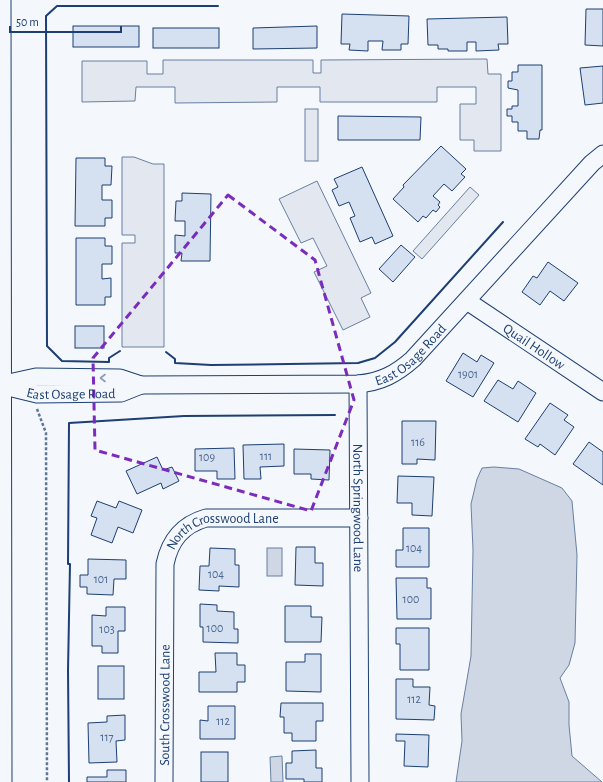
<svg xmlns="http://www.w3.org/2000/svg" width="603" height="782" viewBox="0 0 603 782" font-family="'Alegreya Sans',sans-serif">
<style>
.parking{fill:#e3e8f0;stroke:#687fa3}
.water{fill:#cfd7e4;stroke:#687fa3}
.building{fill:#d5e0f0;stroke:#1d3f73}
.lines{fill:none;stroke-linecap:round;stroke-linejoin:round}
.minor-casing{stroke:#1d3f73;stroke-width:19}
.major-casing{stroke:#1d3f73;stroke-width:23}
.path{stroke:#5e769c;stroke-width:2.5;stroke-dasharray:3 2;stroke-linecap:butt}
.minor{stroke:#f4f7fb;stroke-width:17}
.major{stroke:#f4f7fb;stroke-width:21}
.wall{stroke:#1d3f73;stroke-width:2}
.oneway{stroke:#889bb7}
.marked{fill:none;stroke:#7b2cbf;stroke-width:3;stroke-dasharray:8 5;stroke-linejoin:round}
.labels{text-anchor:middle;stroke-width:3;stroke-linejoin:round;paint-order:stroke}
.number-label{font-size:12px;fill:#4b6792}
.street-label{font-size:14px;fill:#1d3f73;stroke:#f4f7fb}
</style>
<rect width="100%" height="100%" fill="#f4f7fb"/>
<g class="parking">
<path d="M487,59l1,15h13v77h-27v-11h-14v-36h16v-17h-39v15h-117v-15h-43v15l-102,1v-16h-39l-1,14 -53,1v-41h65v13h16v-14h150v13h8v-13z"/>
<rect x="305" y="109" width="13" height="52"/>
<path d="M122,157h12l19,7h11v183h-42v-104h13v-8h-13z"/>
<path d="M317,181l54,112 -10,5 9,19 -27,13 -29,-58 13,-6 -14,-28 -12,5 -22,-44z"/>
<path d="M470,187l9,8 -57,64 -9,-8z"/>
</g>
<g class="water">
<path d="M494,467l25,2 43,19 10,13 5,54 -2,88 -6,22 -9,13 9,24v23l3,31 30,26h-146l6,-41 -1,-27 10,-58 2,-106 -2,-46 6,-25 5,-11z"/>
<rect x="267" y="548" width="15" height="28"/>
<path d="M282,756l1,26h-12l-1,-25z"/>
</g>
<g class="building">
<path d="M586,9h17v37l-18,-1z"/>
<path d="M342,14l67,2 -1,28h-7v6h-19l1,-9h-15v10l-19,-1 1,-6h-9z"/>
<path d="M507,17l1,27h-10l1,6 -23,1v-9h-9v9h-19v-2h-10v-4h-10l-1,-26z"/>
<rect x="73" y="26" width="66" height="21"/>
<path d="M317,26v22l-64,1v-21z"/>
<rect x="153" y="28" width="66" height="20"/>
<path d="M518,65h24v65h-2l-1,9h-12v-8h-9v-9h-6v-6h-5v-7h5v-3h6v-16l-10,-2v-7h4v-9h6z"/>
<path d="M603,66v37l-18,2 -5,-37z"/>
<path d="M338,116l83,1 -1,23h-82z"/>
<path d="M441,146l25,23 -5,5 4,3 -13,14 -8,-7 -11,12 7,6 -2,3 2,2 -4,5 -3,-2 -7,8 -3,-2 -5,6 -25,-23 11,-12 -1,-2z"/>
<path d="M76,158h29v8h7l-1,19h-9v15h10v18h-7v8h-30z"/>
<path d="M362,167l31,69 -18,8 -3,-7 -12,5 -10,-24 5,-2 -6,-14 -10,4 -7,-16 6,-3 -4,-8z"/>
<path d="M182,193l29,1 -1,67h-29l1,-8h-7v-18l10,1v-15h-10l1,-20h6z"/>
<path d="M76,238h29v8h7v18h-10v15l9,-1v19h-6v8h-29z"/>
<path d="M401,245l14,12 -22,25 -14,-13z"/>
<path d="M548,262l30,21 -14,18 -14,-10 -10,14 -18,-13 11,-16 4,2z"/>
<rect x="75" y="326" width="29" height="22"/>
<path d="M463,353l14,9 4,-7 13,8 -21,34 -27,-16z"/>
<path d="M498,380l15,9 5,-8 18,12 -18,29 -34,-21z"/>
<path d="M550,403l18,12 -4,5 10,7 -19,28 -15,-11 -2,3 -13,-8z"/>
<path d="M402,421h34l-1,39 -18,-1v5h-15z"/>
<path d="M589,442l14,10v33l-30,-21z"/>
<path d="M284,444v22l-24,1 1,12h-17l-1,-34z"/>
<path d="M234,448l1,31h-18v-8h-22v-22z"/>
<path d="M294,449l36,1 -1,30 -18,-1v-5h-17z"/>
<path d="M157,457l6,13 9,-3 7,14 -16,8 -2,-6 -24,11 -11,-23z"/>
<path d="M398,476l36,1 -2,39 -20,-1v-12h-15z"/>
<path d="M97,501l19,7 3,-7 23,9 -9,23 -15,-6 -6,16 -21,-8 6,-17 -6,-2z"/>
<path d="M403,528h26v39h-33v-17h7z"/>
<path d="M296,547h19v16h8v23l-28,-1z"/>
<path d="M210,548l25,1v16h4v22l-20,-1v5l-20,-1 1,-24h9z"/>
<path d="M88,559l38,1v19h-12l-1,16 -26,-1v-7h-7v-12h8z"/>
<path d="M396,578h31v10h4v31h-34z"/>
<path d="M200,604l17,1v6l17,1v17h4v14l-35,-1v-15h-3z"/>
<path d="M285,606h26v11h11l-1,25h-36z"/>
<path d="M106,607h19v24h-7v22h-16v-7h-10v-31l14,1z"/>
<path d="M396,628h33v42h-29v-26h-4z"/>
<path d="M215,653h22v12h8v17h-8v10h-38v-20h17z"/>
<path d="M305,654h16v38l-35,-1v-29h19z"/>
<rect x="98" y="666" width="26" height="33"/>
<path d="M396,679h17v8h17l-1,18 6,1 -1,14 -38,-1z"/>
<path d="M281,703h42v18h-7v20h-24v-8h-8v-16h-4z"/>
<path d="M208,706h27v33h-35v-19l8,1z"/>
<path d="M125,715v25l-9,1 1,21 -28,1 -1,-40 19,-1v-6z"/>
<path d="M396,734l33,1 -1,32 -24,-1 1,-25h-9z"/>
<path d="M316,750v18h6v14h-18v-3h-18v-16h6v-12z"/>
<rect x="201" y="752" width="27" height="30"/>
<path d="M107,770h19v12h-39v-5h20z"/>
</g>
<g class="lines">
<defs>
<g id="minor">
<path id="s1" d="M467,301l136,91"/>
<path id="s2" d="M358,384l2,398"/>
<path id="s3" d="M0,385l36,-8 84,1 21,7 217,-1c23,-2 38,-10 55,-25l179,-196 11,-9"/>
<path id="s4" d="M4,386l33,8 84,-1 20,-8"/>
<path id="s5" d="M164,782l1,-218c5,-24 17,-39 41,-46h153"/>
</g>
<path id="major" d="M0,0l1,782"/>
</defs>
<use href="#minor" class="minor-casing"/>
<use href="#major" class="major-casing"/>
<path class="path" d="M37,409l9,24 1,349"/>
<use href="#minor" class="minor"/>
<use href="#major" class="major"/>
<g class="wall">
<path d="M120,351l-11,7v4l-47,-1 -15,-15 -1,-330 11,-10h161"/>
<path d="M166,352l9,7v4l36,2 147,-2 17,-5 20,-16 108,-120"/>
<path d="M69,782l-1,-112 2,-106h-2l1,-141 115,-7 151,-1"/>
</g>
</g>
<defs><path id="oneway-chevron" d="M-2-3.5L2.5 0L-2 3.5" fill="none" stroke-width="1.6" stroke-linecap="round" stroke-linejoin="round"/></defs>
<use class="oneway" href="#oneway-chevron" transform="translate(103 378) rotate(-180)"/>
<path class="marked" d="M228,195l87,65 39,140 -43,111 -216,-61 -2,-92z"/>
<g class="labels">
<g class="number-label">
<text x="468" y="378">1901</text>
<text x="418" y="446">116</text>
<text x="266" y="460">111</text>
<text x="207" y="461">109</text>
<text x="414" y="552">104</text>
<text x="216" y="578">104</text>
<text x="101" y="583">101</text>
<text x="411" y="603">100</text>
<text x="215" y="632">100</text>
<text x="107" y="633">103</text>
<text x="414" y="703">112</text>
<text x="223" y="725">112</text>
<text x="107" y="741">117</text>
</g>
<g class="street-label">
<text dy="5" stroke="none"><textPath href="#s1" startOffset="81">Quail Hollow</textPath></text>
<text dy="5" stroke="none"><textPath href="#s3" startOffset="422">East Osage Road</textPath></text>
<text dy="5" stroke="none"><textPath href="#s4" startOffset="68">East Osage Road</textPath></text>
<text dy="5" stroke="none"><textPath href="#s2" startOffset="124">North Springwood Lane</textPath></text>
<text dy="5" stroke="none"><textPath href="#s5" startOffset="295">North Crosswood Lane</textPath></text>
<text dy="5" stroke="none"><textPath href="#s5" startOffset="77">South Crosswood Lane</textPath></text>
</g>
</g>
<path d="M10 26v6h111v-6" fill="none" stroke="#1d3f73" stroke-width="2"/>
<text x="16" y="26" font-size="12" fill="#1d3f73" stroke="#f4f7fb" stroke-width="3" paint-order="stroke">50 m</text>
</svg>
